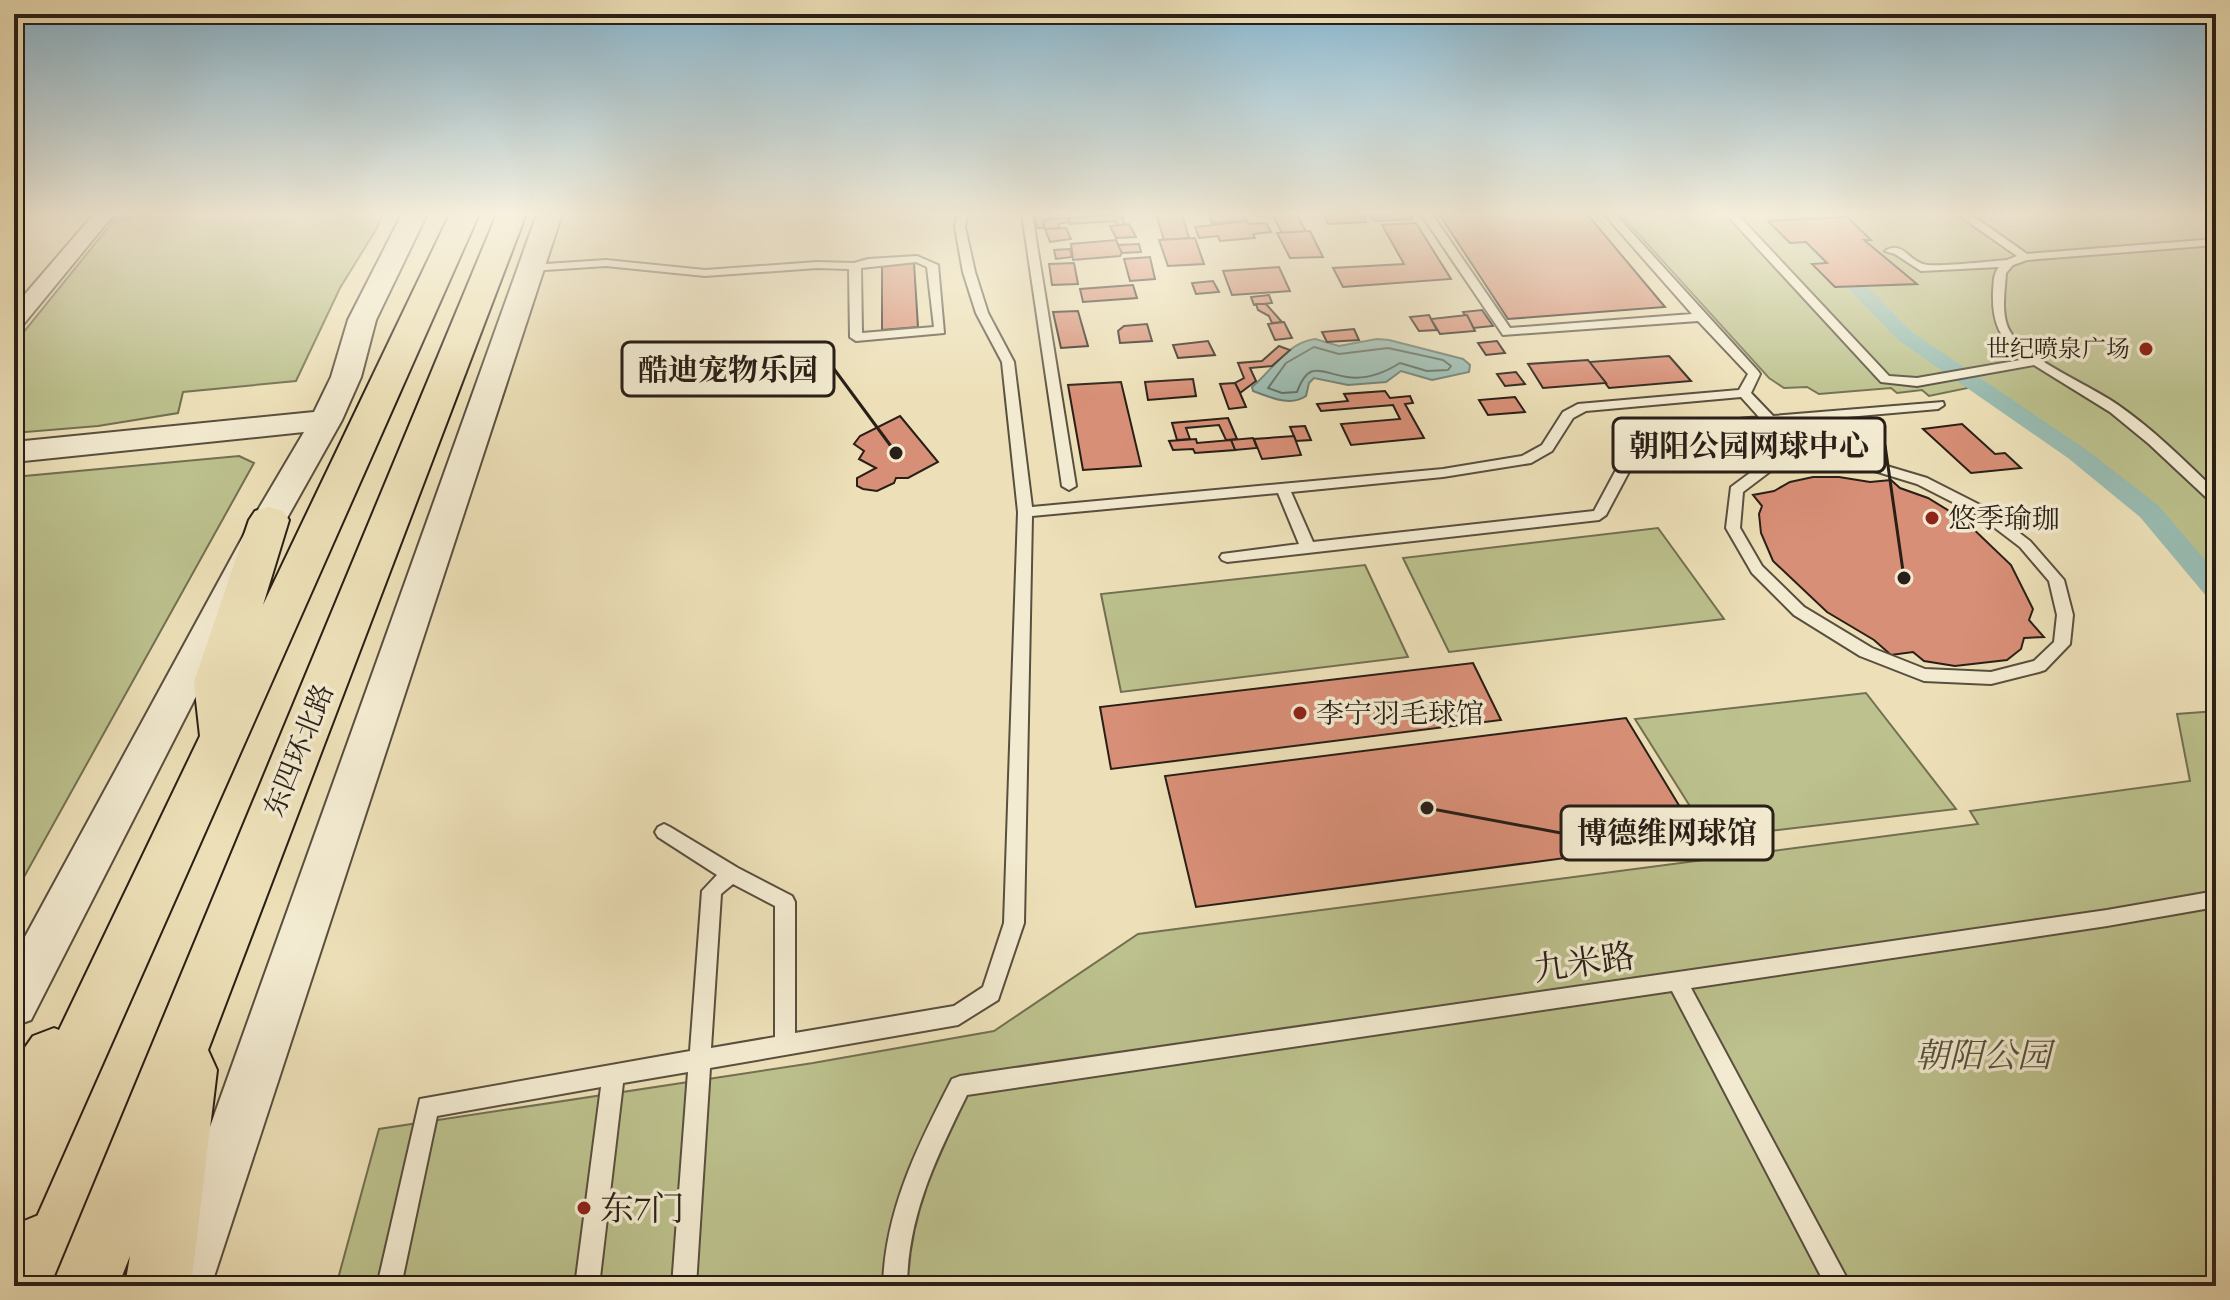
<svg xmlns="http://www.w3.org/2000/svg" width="2230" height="1300" viewBox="0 0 2230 1300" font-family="'EB Garamond','Noto Serif SC',serif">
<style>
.green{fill:#bcc18d;stroke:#727052;stroke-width:2}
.water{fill:#99bdb3;stroke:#6c7e75;stroke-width:2}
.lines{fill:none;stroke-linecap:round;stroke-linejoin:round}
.shore{stroke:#606e65;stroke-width:2}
.stream{stroke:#6c7e75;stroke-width:6}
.canal{fill:#99bdb3;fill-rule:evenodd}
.building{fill:#d88f77;stroke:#281f17;stroke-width:2}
.service-casing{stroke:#594f3f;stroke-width:4}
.minor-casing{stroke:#594f3f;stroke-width:4}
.tertiary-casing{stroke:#594f3f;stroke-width:4}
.trunk-casing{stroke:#281f17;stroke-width:4}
.service{fill:#f3ebd1;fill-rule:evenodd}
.minor{fill:#f3ebd1;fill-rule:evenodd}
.tertiary{fill:#f3ebd1;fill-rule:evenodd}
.trunk{fill:#ede0b8;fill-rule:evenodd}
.poi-dot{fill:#8f2418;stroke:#f3ebd1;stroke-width:3}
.labels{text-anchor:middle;stroke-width:7;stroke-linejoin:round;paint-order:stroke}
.far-poi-label{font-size:24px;fill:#281f17;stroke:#f3ebd1;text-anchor:end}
.poi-label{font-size:28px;fill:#281f17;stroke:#f3ebd1;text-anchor:start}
.street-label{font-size:28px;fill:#281f17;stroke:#f3ebd1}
.near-street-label{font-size:34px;fill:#281f17;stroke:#f3ebd1}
.near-park-label{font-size:34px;font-style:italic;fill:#54503a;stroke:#f3ebd1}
.near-poi-label{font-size:34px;fill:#281f17;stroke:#f3ebd1;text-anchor:start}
.leader{fill:none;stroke:#281f17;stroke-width:3}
.callout-dot{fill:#281f17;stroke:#f3ebd1;stroke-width:3}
.callout{fill:#f3ebd1;stroke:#281f17;stroke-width:3}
.callout-label{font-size:30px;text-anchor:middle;font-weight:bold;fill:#281f17}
</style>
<rect width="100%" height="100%" fill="#ede0b8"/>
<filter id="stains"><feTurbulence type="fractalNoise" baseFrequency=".0025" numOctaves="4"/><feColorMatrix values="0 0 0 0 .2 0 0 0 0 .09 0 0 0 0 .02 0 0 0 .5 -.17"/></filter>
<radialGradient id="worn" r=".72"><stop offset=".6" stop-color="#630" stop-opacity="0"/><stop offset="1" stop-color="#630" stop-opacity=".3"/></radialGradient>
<g class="green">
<path d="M119,214h263v1l-5,13 -37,60 -44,93 -113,11 -5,21 -80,13 -84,7v-89z"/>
<path d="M1621,215h595v376c-63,-90 -149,-144 -239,-205l-48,10 -7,-6 -25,3 -6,-5 -72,6 -12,-7 -23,1 -15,-10z"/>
<path d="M239,456l15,7 -240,432v-418z"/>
<path d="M1658,528l66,91 -275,33 -46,-94z"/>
<path d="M1365,565l43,92 -287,35 -20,-98z"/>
<path d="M1866,693l90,116 -246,29 -75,-119z"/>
<path d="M2216,711v575h-1880l43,-157 434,-66 181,-32 144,-97 840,-110 -8,-13 220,-30 -13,-67z"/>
</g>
<path class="water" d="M1315,339l24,7 38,-7 12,1 74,19 7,6 -1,7 -37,8 -31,-9 -15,11 -38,3 -34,-7 -5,5 -3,13c-16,11 -36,1 -53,-5l-1,-4c20,-16 34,-44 63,-48z"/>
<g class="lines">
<path class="shore" d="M1314,347l25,7 49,-6 55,12 8,6 -3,4 -21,1 -27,-8c-16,10 -34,17 -53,14 -26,-4 -38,-18 -50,15l-15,1 -14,-5 18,-25z"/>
<path class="stream" d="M111,222l22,-5 53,-3"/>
<path class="canal" d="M1776,214h20l116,118 172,116 74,57 58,68v27l-9,-3 -67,-80 -72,-59 -170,-118z"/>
</g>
<g class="building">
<path d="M1034,214h27v5l-18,1 1,8h-7z"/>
<path d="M1121,214l4,11h-7l-3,-4 -45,3 -2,-6z"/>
<path d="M1156,214h26l7,24 -25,2z"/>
<path d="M1209,214h35l3,7 -35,2z"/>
<path d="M1272,214h25l9,18 -24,1z"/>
<path d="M1323,214h39l4,8 -38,2z"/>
<path d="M1370,214h40l3,5 -39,2z"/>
<path d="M1439,214h148l78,93 -157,12z"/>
<path d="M1847,217l24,23h-7l53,44 -82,3 -23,-23 15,-1 -21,-21 -16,1 -22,-22z"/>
<path d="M1068,218l1,4 -11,2 1,4 -14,1 -2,-9z"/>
<path d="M1247,221l2,3 17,-1 5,9 -18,2 2,4 -35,3 -2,-5 -19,2 -4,-11z"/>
<path d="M1416,223l35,56 -108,8 -10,-19 71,-4 -22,-39z"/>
<path d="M1129,224l7,13 -20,1 -6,-12z"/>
<path d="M1066,228l5,11 -21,3 -5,-13z"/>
<path d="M1310,231l13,26 -33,1 -13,-25z"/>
<path d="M1195,238l9,26 -36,2 -9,-26z"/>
<path d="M1116,240l6,13 -2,3 -47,4 -2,-16z"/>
<path d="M1139,244l2,8 -19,1 -4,-8z"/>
<path d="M1070,249l2,8 -16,2 -2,-9z"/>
<path d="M1150,257l5,22 -25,2 -6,-22z"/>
<path d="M914,263l4,64 -36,3v-65z"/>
<path d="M1074,263l4,21 -26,1 -3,-21z"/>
<path d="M1279,267l11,24 -58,4 -9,-24z"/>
<path d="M1213,281l6,11 -23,2 -4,-11z"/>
<path d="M1133,285l4,13 -54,4 -3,-13z"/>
<path d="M1269,295l3,8 -18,2 -3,-8z"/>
<path d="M1256,304h10l16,18 -10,1 -3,-7 -11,-6z"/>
<path d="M1482,310l11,16 -20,2 -10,-16z"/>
<path d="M1078,311l10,35 -27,2 -8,-36z"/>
<path d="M1429,315l8,15 -18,1 -9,-14z"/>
<path d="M1467,315l8,16 -35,3 -9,-15z"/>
<path d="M1284,322l8,16 -17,2 -7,-16z"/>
<path d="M1147,324l5,17 -32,2 -2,-12 6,-5z"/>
<path d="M1354,329l5,11 -32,2 -5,-10z"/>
<path d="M1208,341l7,14 -37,3 -5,-13z"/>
<path d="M1497,341l8,12 -19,2 -8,-12z"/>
<path d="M1279,346l11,4 -18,16 -22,2 6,13 -16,12 -5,-10 9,-5 -6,-15 24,-2z"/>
<path d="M1669,356l22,25 -82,7 -20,-26z"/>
<path d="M1588,360l18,23 -63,5 -15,-24z"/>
<path d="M1516,372l9,12 -20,2 -8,-12z"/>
<path d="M1193,379l3,17 -48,4 -3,-18z"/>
<path d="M1121,382l20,84 -58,4 -15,-85z"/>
<path d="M1235,383l5,10 6,14 -17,2 -9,-25z"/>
<path d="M1385,391l5,7 20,-2 3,7 -8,1 19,34 -73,7 -10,-21 59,-5 -7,-14 -72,6 -4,-7 31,-3 -4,-7z"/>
<path d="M1515,397l10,15 -37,3 -9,-15z"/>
<path d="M900,416l38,46 -30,16h-12l-2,5 -17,8 -14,-2 -6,-3v-8l19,-10 -17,-9 5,-8 -10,-7 6,-8z"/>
<path d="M1228,418l9,21 -11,1 -7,-15 -33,3 4,11 -13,1 -5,-17z"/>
<path d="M1962,424l33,30 10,-1 16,15 -50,5 -48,-44z"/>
<path d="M1305,426l6,14 -15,1 -6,-14z"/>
<path d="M1294,436l7,19 -39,4 -8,-20z"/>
<path d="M1253,438l4,10 -22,2 -4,-10z"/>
<path d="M1196,439l1,4 34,-3 4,10 -40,3 -2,-4 -20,1 -4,-9z"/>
<path d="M1813,477h26l31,5 21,-2 9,8 28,10 36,22 47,45 22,44 -4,11 15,17 -20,1 -3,11 -14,11 -52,6 -31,-5 -11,-9 -22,3 -17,-15 -47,-28 -54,-51 -12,-28 -2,-19 3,-8 -9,-11 21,-4 16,-9z"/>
<path d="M1473,663l28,57 -390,49 -11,-62z"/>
<path d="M1626,718l74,122 -504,67 -31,-131z"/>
</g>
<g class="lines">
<defs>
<g id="service">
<path d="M957,214h10l-2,13 10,45 13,41 26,49 18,145 411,-38 79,-13 20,-11 21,-33 15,-8 161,-14 9,-16 -50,-53 -195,14 -82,-121h11l78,114 182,-14 -88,-100h11l143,157 2,3 -9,19 22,23 170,-14 1,3 -6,4 -159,14 26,29 65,9 57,17 61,31 42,32 34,39 9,35 -3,29 -25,26 -6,2 -48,12 -67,-3 -64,-25 -66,-41 -42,-42 -26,-45 5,-41 31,-23 30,-10 -26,-29 -118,11 -42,79 -7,5 -372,42 -5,-2 -2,-3 2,-3 77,-10 -21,-51 -246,23 -8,407 -26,77 -40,25 -248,43 -14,218h-24l16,-214 -65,11 -24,203h-24l26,-199 -164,29 -36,170h-24l43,-187 270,-48 12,-160 15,-16 -59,-38 -3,-5 3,-5 6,-3 6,3 68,41 54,28 3,6v131l159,-27 29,-19 21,-64 14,-411 -16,-150 -26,-49 -13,-41 -8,-45zM1741,397l18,20 -121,12 -44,82 -281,31 -22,-50 152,-15 88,-14 21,-12 21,-33 13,-7zM1802,459l66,10 49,15 61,31 42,32 29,34 8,34 -3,27 -20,19 -43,11 -66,-3 -53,-21 -68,-41 -42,-41 -22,-38 3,-36 29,-22zM733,884l42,22v131l-64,11 10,-154z"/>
<path d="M1022,214h10l44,272 -7,4 -7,-4z"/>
<path d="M1726,214h11l152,162 28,2 109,-19c-26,-18 -34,-36 -33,-67 1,-10 0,-18 6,-25l-78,4 -26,-17 -10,-3c17,-11 23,9 38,13 10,4 70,-3 84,-4l10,-4 -60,-42h13l57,40 189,-15v6l-189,15 -14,5 -7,8c-1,18 -6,44 5,60 18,28 79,52 107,72 36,25 67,56 98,86v12l-5,-1 -62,-58 -39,-32 -76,-47 -117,21 -36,-4z"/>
<path d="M917,256l21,9 6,68 -88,8 -6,-4 -1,-68 -32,-1 -112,8 -99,-10 -76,5 -6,-3 6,-3 76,-5 99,10 112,-8 37,1 14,-4zM916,262l11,5 7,60 -72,6 -1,-65z"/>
<path d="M2216,891v16l-109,19 -416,62 160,298h-25l-154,-295 -705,104c-31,63 -59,120 -60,191h-24c2,-76 35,-141 69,-207l8,-3 1147,-166z"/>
</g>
<path id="minor" d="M94,214h20l-92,112 -8,2v-21z"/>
<g id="tertiary">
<path d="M402,214h25l-51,106 -15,57 -19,43 -56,100 -255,500 -17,6v-69l238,-437 52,-88 -290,30v-20l300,-30 17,-35 17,-57z"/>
<path d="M537,214h25l-351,1072h-58z"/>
</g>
<g id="trunk">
<path d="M450,214h29l-443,1000 -22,9v-160l19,-27 21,-8 5,2 141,-294 -6,-54 55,-162 6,-9 14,-4 14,4 6,9 -26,85z"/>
<path d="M497,214h29l-318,836 9,20 -26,216h-66l5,-30 -12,30h-66z"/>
</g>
</defs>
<use href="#service" class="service-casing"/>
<use href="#minor" class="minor-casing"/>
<use href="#tertiary" class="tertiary-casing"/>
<use href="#trunk" class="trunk-casing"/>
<use href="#service" class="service"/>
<use href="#minor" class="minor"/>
<use href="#tertiary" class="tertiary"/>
<use href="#trunk" class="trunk"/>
</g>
<linearGradient id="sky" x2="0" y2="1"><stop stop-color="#88b8d3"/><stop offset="0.54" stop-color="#f7f1df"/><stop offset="1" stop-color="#f7f1df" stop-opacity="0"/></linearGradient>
<rect width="2230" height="396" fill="url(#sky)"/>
<g class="poi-dot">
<circle cx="2146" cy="349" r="8"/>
<circle cx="1932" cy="518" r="8"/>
<circle cx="1300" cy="713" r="8"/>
<circle cx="584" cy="1208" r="8"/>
</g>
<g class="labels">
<g class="far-poi-label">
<text x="2130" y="357">世纪喷泉广场</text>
</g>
<g class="poi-label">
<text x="1948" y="528">悠季瑜珈</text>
<text x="1316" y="723">李宁羽毛球馆</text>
</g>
<g class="street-label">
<text transform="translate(298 750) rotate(-68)" y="10">东四环北路</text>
</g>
<g class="near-street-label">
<text transform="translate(1584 962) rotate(-8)" y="12">九米路</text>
</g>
<g class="near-park-label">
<text x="1983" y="1067">朝阳公园</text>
</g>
<g class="near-poi-label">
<text x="600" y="1220">东7门</text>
</g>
</g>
<path class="leader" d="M896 453L834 369M1904 578L1885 445M1427 808L1561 833"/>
<g class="callout-dot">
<circle cx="896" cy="453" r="8"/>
<circle cx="1904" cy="578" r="8"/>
<circle cx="1427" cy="808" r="8"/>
</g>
<g class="callout">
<rect x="622" y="342" width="212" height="54" rx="8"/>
<rect x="1613" y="418" width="272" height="54" rx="8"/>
<rect x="1561" y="806" width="212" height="54" rx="8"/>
</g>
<g class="callout-label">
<text x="728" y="380">酷迪宠物乐园</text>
<text x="1749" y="456">朝阳公园网球中心</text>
<text x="1667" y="843">博德维网球馆</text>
</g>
<rect width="2230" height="1300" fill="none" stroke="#ede0b8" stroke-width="48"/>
<rect x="16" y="16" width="2198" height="1268" fill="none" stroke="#281f17" stroke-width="4"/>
<rect x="24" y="24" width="2182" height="1252" fill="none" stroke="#281f17" stroke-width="2"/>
<rect width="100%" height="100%" filter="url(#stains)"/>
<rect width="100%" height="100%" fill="url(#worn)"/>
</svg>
